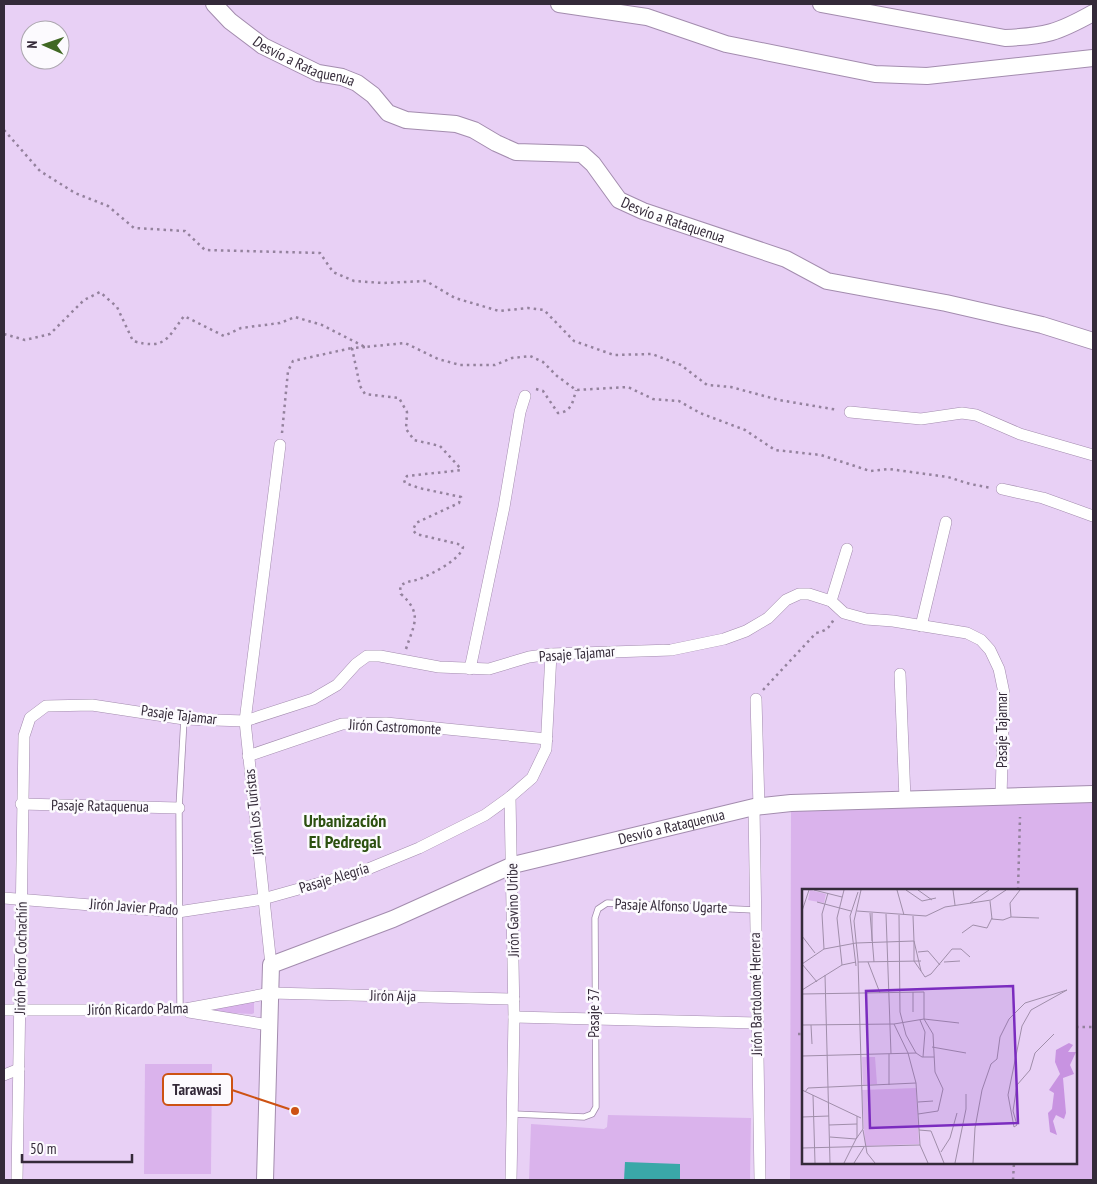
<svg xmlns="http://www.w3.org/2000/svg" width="1097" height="1184" viewBox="0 0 1097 1184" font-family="'PT Sans Narrow',sans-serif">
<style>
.green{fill:#dab3ec;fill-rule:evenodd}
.water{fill:#3aa8a8}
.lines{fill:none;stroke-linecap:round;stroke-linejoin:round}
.lane-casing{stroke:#a38cae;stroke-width:7}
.street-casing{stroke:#a38cae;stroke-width:12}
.secondary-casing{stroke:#a38cae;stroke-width:18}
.path{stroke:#94829d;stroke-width:2.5;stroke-dasharray:2.5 4;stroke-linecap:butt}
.lane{stroke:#fff;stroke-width:5.5}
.street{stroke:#fff;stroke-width:11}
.secondary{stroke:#fff;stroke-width:16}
.labels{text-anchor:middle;stroke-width:5;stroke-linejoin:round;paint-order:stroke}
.street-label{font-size:15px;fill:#342a39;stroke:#fcfafe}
.quarter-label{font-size:18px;font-weight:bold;fill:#2c5010;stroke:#fcfafe}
.inset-road{fill:none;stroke:#a08eaa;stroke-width:1}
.view{fill:#7b2cbf;fill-opacity:0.15;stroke:#7b2cbf;stroke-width:2.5}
.inset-edge{fill:none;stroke:#342a39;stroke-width:2.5}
.leader{fill:none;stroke:#cd5213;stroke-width:2}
.callout-dot{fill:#cd5213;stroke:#fcfafe;stroke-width:2}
.callout{fill:#fcfafe;stroke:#cd5213;stroke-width:2}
.callout-label{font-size:16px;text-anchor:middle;font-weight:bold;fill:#342a39}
</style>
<rect width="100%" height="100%" fill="#e8d0f5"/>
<g class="green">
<path d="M1093,800v380h-303l1,-373zM803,890h273v273h-273z"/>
<path d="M254,1000v13l-2,1 -45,-2v-5z"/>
<path d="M145,1064h67l-1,110h-67z"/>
<path d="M608,1115l143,3 -1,62h-221l2,-56 73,5 3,-2z"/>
</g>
<path class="water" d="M625,1162l55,2v16h-56z"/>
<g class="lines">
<defs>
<g id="lane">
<path d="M180,1010l-1,-202 5,-89"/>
<path d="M513,1114l71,3 8,-3 4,-7 -1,-189 3,-9 9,-6 148,7"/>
</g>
<g id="street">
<path d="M850,412l71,7 41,-6 14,2 44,19 73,21"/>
<path d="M1002,489l41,9 50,18"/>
<path d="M831,601l16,-52"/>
<path d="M921,626l25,-104"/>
<path d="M470,669l34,-162 16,-95 5,-16"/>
<path d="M900,674l5,125"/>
<path d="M756,699l3,108"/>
<path d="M248,756l94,-32 44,-1 161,16"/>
<path d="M21,804l158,4"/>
<path d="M754,807l6,373"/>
<path d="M4,898l174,14 85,-13 100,-28 56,-23 66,-33 25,-18"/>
<path d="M271,965l-26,-244 35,-276"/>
<path d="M4,1010h176l91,-17 243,6"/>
<path d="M189,1012l80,13"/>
<path d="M514,1017l243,6"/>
<path d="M4,1075l15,-6"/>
<path d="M17,1180l7,-444 6,-18 16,-12 46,-1 92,14 61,2 68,-22 24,-14 19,-21 11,-8h13l59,11 50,2 40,-12 22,-3 120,-4 53,-11 22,-8 22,-13 18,-18 13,-6h10l22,7 13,12 22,6 27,2 74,12 14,7 9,10 9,19 5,24 -3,104"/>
<path d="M511,1180l3,-163 -4,-220 22,-19 14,-29 5,-95"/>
</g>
<g id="secondary">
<path id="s1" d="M214,4l16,17 33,25 55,27 24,4 15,6 16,12 15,18 18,7 50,4 18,6 22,13 20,9 66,2 11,10 26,36 24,11 143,48 41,22 119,22 96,22 51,16"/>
<path d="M559,4l88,13 79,27 149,30 52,2 166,-18"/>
<path d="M821,4l184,34c41,-2 52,-5 88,-25"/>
<path id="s2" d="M265,1180l6,-215 122,-46 120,-54 241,-58 37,-4 302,-9"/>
</g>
</defs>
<use href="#lane" class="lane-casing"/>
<use href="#street" class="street-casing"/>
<use href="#secondary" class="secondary-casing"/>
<g class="path">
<path d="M4,130l36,41 35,22 33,13 26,22 51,3 20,19 115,3 13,19 21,9 29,2 43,-2 29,17 44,13 29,-3 16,2 30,31 40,14 38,-1 29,11 26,20 24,2 48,13 59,10"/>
<path d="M4,334l21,6 25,-6 34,-34 16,-8 17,15 16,34c32,9 34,-2 51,-25l40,20 17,-8 39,-5 15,-6 27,8 43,22 40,-4 33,16 22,6h35l17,-7 18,-2 13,6 14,14 19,14 52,-3 25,12 26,2 21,12 45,17 30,20 46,5 49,16 19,-2 59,8 22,7 21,4"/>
<path d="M365,347l-13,1 8,38 5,8 34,4 8,14 -1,17 8,11 26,6 21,23"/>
<path d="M536,389l7,2 15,22c14,-1 15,-12 18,-23"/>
<path d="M282,433l6,-62 5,-10 59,-13"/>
<path d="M406,649c8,-25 17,-35 -5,-55l-1,-8c8,-6 13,-4 22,-8 11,-5 38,-18 41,-31l-5,-3 -42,-10 -3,-4 3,-7 43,-20 2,-6 -42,-9 -14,-5 -1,-3 3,-4 56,-6"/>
<path d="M763,690l53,-57c10,-2 13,-5 18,-14"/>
<path d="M1018,890l2,-73"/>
<path d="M1076,1027h17"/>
<path d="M798,1034h5"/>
<path d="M1013,1180l1,-17"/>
</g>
<use href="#lane" class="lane"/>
<use href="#street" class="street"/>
<use href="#secondary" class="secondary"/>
</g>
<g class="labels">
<g class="street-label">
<text dy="5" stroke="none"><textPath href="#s1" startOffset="109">Desvío a Rataquenua</textPath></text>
<text dy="5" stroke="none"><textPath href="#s1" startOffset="529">Desvío a Rataquenua</textPath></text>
<text transform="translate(577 654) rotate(-4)" y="5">Pasaje Tajamar</text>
<text transform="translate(179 715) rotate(7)" y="5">Pasaje Tajamar</text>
<text transform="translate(395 727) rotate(3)" y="5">Jirón Castromonte</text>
<text transform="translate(1002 730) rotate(-90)" y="5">Pasaje Tajamar</text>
<text transform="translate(100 806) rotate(1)" y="5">Pasaje Rataquenua</text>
<text transform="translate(254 812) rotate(-96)" y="5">Jirón Los Turistas</text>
<text dy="5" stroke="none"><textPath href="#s2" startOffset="640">Desvío a Rataquenua</textPath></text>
<text transform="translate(334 878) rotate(-17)" y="5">Pasaje Alegría</text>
<text transform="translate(671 906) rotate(2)" y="5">Pasaje Alfonso Ugarte</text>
<text transform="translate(134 907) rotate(4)" y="5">Jirón Javier Prado</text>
<text transform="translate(513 910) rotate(-91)" y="5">Jirón Gavino Uribe</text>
<text transform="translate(21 958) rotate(-89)" y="5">Jirón Pedro Cochachín</text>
<text transform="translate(756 994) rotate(-91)" y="5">Jirón Bartolomé Herrera</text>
<text transform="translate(393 996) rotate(1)" y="5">Jirón Aija</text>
<text transform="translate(138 1009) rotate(-1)" y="5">Jirón Ricardo Palma</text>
<text transform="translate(594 1013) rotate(-90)" y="5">Pasaje 37</text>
</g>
<g class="quarter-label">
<text x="345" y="827">Urbanización<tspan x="345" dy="21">El Pedregal</tspan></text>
</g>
</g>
<g transform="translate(802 889)">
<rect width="275" height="275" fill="#e8d0f5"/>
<path d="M8,1l16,4 -2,9 -16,-3zM60,168h13l2,27 -14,1zM114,199l3,56 -54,2 -3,-56z" fill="#dab3ec"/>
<path d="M267,154l4,2 -5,7h8l-6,13 4,9 -11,4 3,35 -2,6 -8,-4 -3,6 4,14 -7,-3 -2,-19 4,-4 2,-16 -5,-3 11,-16 -5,-12 1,-12z" fill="#c893e1"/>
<path class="inset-road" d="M12,1l28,7M95,1l7,25M104,1l16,11 14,-3M116,1l14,10M151,1l2,15M188,12l2,18 11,1 8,-3 -1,-14 10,-13M15,13l34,9M168,14l19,-13M0,22l7,-21M55,22l69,5 19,-9 46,-7 15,-10M68,24l4,49M70,24v28M84,25l5,140M97,26l1,97 6,23 10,18M209,28l28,1M160,44l11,-8 14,3 5,-10M0,47l13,17M22,60l-2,-35 6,-21M116,63l10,-1 12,14M56,73l63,-1M66,73l12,31M142,73l16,-1M0,75l22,-15 32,-6 58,-2 7,30 -7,-10v-20l-1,-25M0,75l15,18M40,76l-5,-47 7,-28M54,77l-6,-50 8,-24M119,82l4,6 6,-3 21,-25h9l9,8M23,86l5,188M0,101l40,-25 14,-3M111,103v20M0,105l122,-2v27l9,15 2,38 8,17 -5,22 -20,3M118,131l5,12 -2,25M92,135l14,29 8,30 4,62 8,18M0,136l92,-1 30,-5 35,4M9,136l1,19M130,158l34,6M87,165v31M0,167l114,-3 6,4h12M0,201l59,28M3,203l3,-4 108,-5M11,206l2,68M116,213l15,-1M0,228l27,-1M27,236l28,-1M61,241l4,23 8,10M117,241l12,1 13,32M28,248l26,2M54,250l7,-10 -5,-169 -4,-39 7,-31M0,259l118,-3M139,263l9,-14 7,-25M42,274l13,-26v-21M52,274l10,-16M153,274l11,-54v-15M171,274l2,-35 7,-38 9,-26 6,-5 3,-22 9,-18 16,-16 42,-13 -36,20 -9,16 -14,69 6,32 3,-2 -4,-14 4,-26 13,-15 5,-17 19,-19"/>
<path class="view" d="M211,97l5,137 -148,5 -4,-137z"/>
<rect width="275" height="275" class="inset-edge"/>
</g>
<path class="leader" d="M295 1111L232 1090"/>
<circle class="callout-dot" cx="295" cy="1111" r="5"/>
<rect class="callout" x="163" y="1074" width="69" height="31" rx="5"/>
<g class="callout-label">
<text x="197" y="1095">Tarawasi</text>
</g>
<rect width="1097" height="1184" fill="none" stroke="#342a39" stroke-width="10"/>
<g transform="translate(45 45) rotate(272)"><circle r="24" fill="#fcfafe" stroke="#aca7af"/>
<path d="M0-4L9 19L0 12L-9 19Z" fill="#406823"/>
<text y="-8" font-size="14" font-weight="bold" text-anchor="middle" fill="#342a39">N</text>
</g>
<path d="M22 1154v8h110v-8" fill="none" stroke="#342a39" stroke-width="2.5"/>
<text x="30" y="1154" font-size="15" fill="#342a39" stroke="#fcfafe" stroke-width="4" paint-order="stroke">50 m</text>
</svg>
